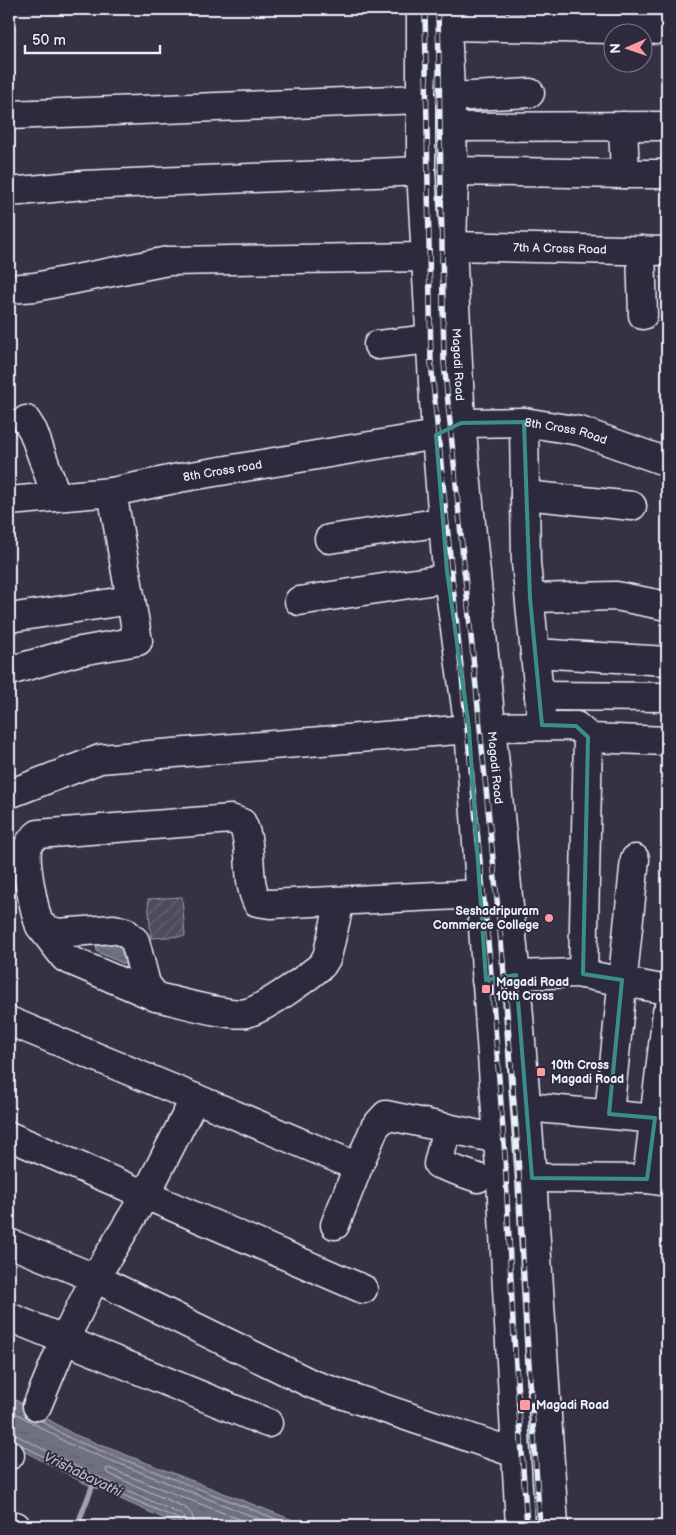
<svg xmlns="http://www.w3.org/2000/svg" width="676" height="1535" viewBox="0 0 676 1535" font-family="'Balsamiq Sans',sans-serif">
<style>
.garden{fill:url(#garden-furrows);stroke:#9a9eaa}
.water{fill:url(#water-ripples);stroke:#a0a4af}
.lines{fill:none;stroke-linecap:round;stroke-linejoin:round}
.shore{stroke:#b8bec8;stroke-width:1}
.stream{stroke:#a0a4af;stroke-width:5.5}
.minor-casing{stroke:#e8f1f8;stroke-width:31}
.major-casing{stroke:#e8f1f8;stroke-width:31}
.minor{stroke:#2f2a3d;stroke-width:28}
.major{stroke:#2f2a3d;stroke-width:28}
.rail-casing{stroke:#e8f1f8;stroke-width:5.5}
.rail{stroke:#2f2a3d;stroke-width:4;stroke-dasharray:11;stroke-linecap:butt}
.marked{fill:none;stroke:#3a8f8a;stroke-width:4;stroke-linejoin:round}
.poi-dot{fill:#ff9aa2;stroke:#2f2a3d;stroke-width:2}
.labels{text-anchor:middle;stroke-width:4;stroke-linejoin:round;paint-order:stroke}
.street-label{font-size:12px;fill:#e8f1f8;stroke:#2f2a3d}
.poi-label{font-size:12px;font-weight:bold;fill:#e8f1f8;stroke:#2f2a3d;text-anchor:start}
.water-label{font-size:14px;font-style:italic;fill:#b2b7c2;stroke:#2f2a3d}
</style>
<defs>
<pattern id="garden-furrows" width="10" height="10" patternUnits="userSpaceOnUse" patternTransform="scale(1.25)"><rect width="10" height="10" fill="#4d4b5c"/><path d="M-1 1l2-2M0 10L10 0M9 11l2-2" fill="none" stroke="#676574"/></pattern>
<pattern id="water-ripples" width="26" height="14" patternUnits="userSpaceOnUse" patternTransform="scale(1.25)"><rect width="26" height="14" fill="#70717f"/><path d="M2 4q2-2 4 0t4 0M15 11q2-2 4 0t4 0" fill="none" stroke="#5b5c64"/></pattern>
</defs>
<rect width="100%" height="100%" fill="#363244"/>
<filter id="ink" filterUnits="userSpaceOnUse"><feTurbulence type="fractalNoise" baseFrequency=".02" numOctaves="2"/><feDisplacementMap in="SourceGraphic" scale="10" xChannelSelector="R" yChannelSelector="G"/><feConvolveMatrix kernelMatrix="1 2 1 2 8 2 1 2 1" color-interpolation-filters="sRGB"/></filter>
<g filter="url(#ink)">
<path class="garden" d="M182,897l3,39 -34,2 -3,-39z"/>
<g class="water">
<path d="M144,938v35l-47,-21 -1,-12z"/>
<path d="M9,1396l64,38 235,92h-127l-99,-44 -73,-39z"/>
</g>
<g class="lines">
<g class="shore">
<path d="M9,1409l60,35 208,82"/>
<path d="M40,1420l31,19 223,87"/>
<path d="M9,1433l7,2 71,37 93,42 6,5 1,7"/>
<path d="M20,1444l64,34 94,41 3,7"/>
<path d="M195,1526l-3,-11 -6,-7 -79,-35 -1,-4 2,-1 149,58"/>
</g>
<path class="stream" d="M77,1526l17,-44"/>
<defs>
<g id="minor">
<path d="M447,26l220,4"/>
<path d="M451,97l79,-4"/>
<path d="M9,115l413,-16"/>
<path d="M452,127l215,-1"/>
<path d="M453,171l172,3 -2,-48"/>
<path d="M625,174h42"/>
<path d="M9,192l75,-7 337,-14"/>
<path id="s1" d="M452,246l215,5"/>
<path d="M641,250l2,65"/>
<path d="M9,289l26,-2 133,-26 257,-4"/>
<path d="M378,345l52,-6"/>
<path d="M26,420l7,11 23,64"/>
<path d="M524,422l2,141 16,162"/>
<path d="M525,495l107,11"/>
<path id="s2" d="M9,501l103,-9 67,-14 257,-43 25,-12 63,-1 56,9 87,31"/>
<path d="M329,539l114,-17"/>
<path d="M530,598l86,-2 51,10"/>
<path d="M299,601l149,-23"/>
<path d="M9,618l122,-18"/>
<path d="M535,653l132,8"/>
<path d="M9,671l66,-19 63,-11 -26,-149"/>
<path d="M539,696l128,1"/>
<path d="M490,727l86,-1 14,12 77,3"/>
<path d="M9,794l91,-35 369,-30"/>
<path d="M340,901l-13,56 -5,8c-15,13 -57,43 -75,48 -19,4 -70,-12 -91,-16l-10,-13 -11,-43 -10,-9 -11,-3 -57,4 -17,-7c-6,-15 -15,-61 -13,-76 1,-7 6,-12 11,-16l193,-15 11,4c12,24 3,54 15,79l13,2 210,-10"/>
<path d="M40,926l25,32 91,39"/>
<path d="M583,974l5,-237"/>
<path d="M486,980l30,-5 61,-2 90,17"/>
<path d="M9,1021l186,77"/>
<path d="M527,1107l140,13"/>
<path d="M609,1114l26,-255"/>
<path d="M447,1128l-9,36 40,14"/>
<path d="M9,1136l354,153"/>
<path d="M532,1178l115,1 20,3"/>
<path d="M647,1179l20,-167"/>
<path d="M335,1225l23,-58"/>
<path d="M9,1243l86,35 217,106 203,69"/>
<path d="M9,1317l259,106"/>
<path d="M37,1406l27,-65 31,-63 51,-84 49,-96 163,69 17,-40 11,-12 112,24"/>
<path d="M9,1454l1,1"/>
<path d="M9,1525l7,1"/>
</g>
<g id="major">
<path d="M421,9v162l15,264 11,136 22,158 33,468 18,329"/>
<path id="s3" d="M449,9l-2,17 7,152 -2,68 9,177 54,544 17,211 22,348"/>
</g>
</defs>
<use href="#minor" class="minor-casing"/>
<use href="#major" class="major-casing"/>
<use href="#minor" class="minor"/>
<use href="#major" class="major"/>
<defs>
<g id="rail">
<path d="M425,9l6,353 59,600 15,194 8,166 14,204"/>
<path d="M438,9l6,353 59,599 15,194 8,166 14,205"/>
</g>
</defs>
<use href="#rail" class="rail-casing"/>
<use href="#rail" class="rail"/>
</g>
</g>
<path class="marked" d="M524,422l6,176 12,127 34,1 12,11 -5,237 39,6 -13,134 46,4 -8,61 -115,-1 -16,-203 -30,5 -17,-251 -22,-158 -11,-136 25,-12z"/>
<g class="poi-dot">
<circle cx="549" cy="918" r="5"/>
<rect x="481" y="984" width="10" height="10" rx="2.5"/>
<rect x="536" y="1067" width="10" height="10" rx="2.5"/>
<rect x="519" y="1399" width="12" height="12" rx="2.5"/>
</g>
<g class="labels">
<g class="street-label">
<text dy="4" stroke="none"><textPath href="#s1" startOffset="108">7th A Cross Road</textPath></text>
<text dy="4" stroke="none"><textPath href="#s3" startOffset="356">Magadi Road</textPath></text>
<text dy="4" stroke="none"><textPath href="#s2" startOffset="566">8th Cross Road</textPath></text>
<text dy="4" stroke="none"><textPath href="#s2" startOffset="216">8th Cross road</textPath></text>
<text dy="4" stroke="none"><textPath href="#s3" startOffset="761">Magadi Road</textPath></text>
</g>
<g class="poi-label">
<text x="539" y="915" text-anchor="end">Seshadripuram<tspan x="539" dy="14">Commerce College</tspan></text>
<text x="496" y="986">Magadi Road<tspan x="496" dy="14">10th Cross</tspan></text>
<text x="551" y="1069">10th Cross<tspan x="551" dy="14">Magadi Road</tspan></text>
<text x="536" y="1409">Magadi Road</text>
</g>
<g class="water-label">
<text transform="translate(83 1474) rotate(26)" y="5">Vrishabavathi</text>
</g>
</g>
<rect width="676" height="1535" fill="none" stroke="#2f2a3d" stroke-width="30"/>
<rect x="15" y="15" width="646" height="1505" fill="none" stroke="#e8f1f8" stroke-width="2" filter="url(#ink)"/>
<g transform="translate(628 48) rotate(268)"><circle r="24" fill="#2f2a3d" stroke="#797a88"/>
<path d="M0-4L9 19L0 12L-9 19Z" fill="#ff9aa2"/>
<text y="-8" font-size="14" font-weight="bold" text-anchor="middle" fill="#e8f1f8">N</text>
</g>
<path d="M25 45v8h135v-8" fill="none" stroke="#e8f1f8" stroke-width="2.5"/>
<text x="32" y="45" font-size="15" fill="#e8f1f8" stroke="#2f2a3d" stroke-width="4" paint-order="stroke">50 m</text>
</svg>
